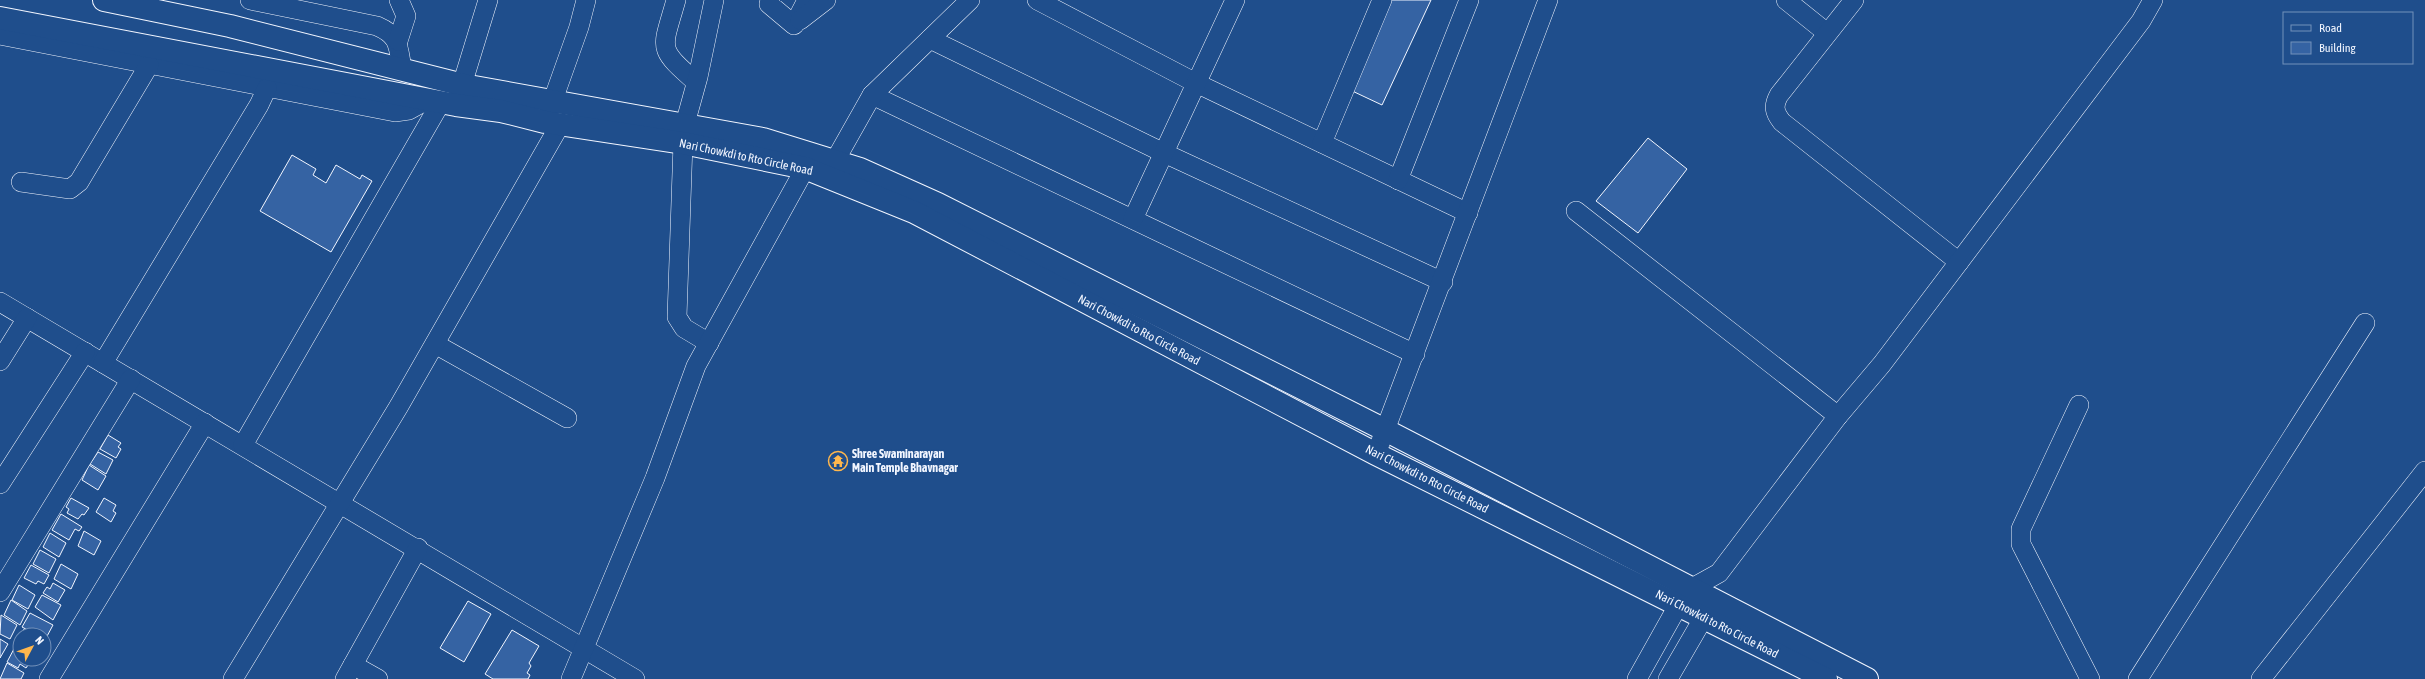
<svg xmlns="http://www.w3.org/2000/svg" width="2425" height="679" viewBox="0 0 2425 679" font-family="'Asap Condensed',sans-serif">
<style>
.building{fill:#3563a3;stroke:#f2f6ff}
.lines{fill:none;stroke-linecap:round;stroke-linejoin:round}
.minor-casing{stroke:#f2f6ff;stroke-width:20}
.highway-casing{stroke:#f2f6ff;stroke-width:24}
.minor{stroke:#1f4e8c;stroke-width:19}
.highway{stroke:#1f4e8c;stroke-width:22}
.labels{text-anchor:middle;stroke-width:3;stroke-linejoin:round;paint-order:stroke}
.street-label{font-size:12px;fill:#f2f6ff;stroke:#1f4e8c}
.poi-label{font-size:12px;font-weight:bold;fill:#f2f6ff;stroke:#1f4e8c;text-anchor:start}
</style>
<rect width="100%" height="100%" fill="#1f4e8c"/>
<g class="building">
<path d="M1391,0h40l-49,105 -34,-16z"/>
<path d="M1648,138l39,31 -49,64 -42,-32z"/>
<path d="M292,155l24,14 -3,6 13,8 10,-18 24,14 2,-4 10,6 -41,71 -71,-41z"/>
<path d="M108,435l13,8 -3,4 3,2 -5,9 -16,-9z"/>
<path d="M98,452l15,8 -7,14 -16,-10z"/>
<path d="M89,465l17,11 -8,14 -16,-10z"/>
<path d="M71,498l18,10 -5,7 -2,-1 -4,5 -11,-6 2,-4 -3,-2z"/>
<path d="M104,498l12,7 -3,6 3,2 -5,9 -15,-10z"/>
<path d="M61,514l21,13 -3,4 -4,-2 -6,11 -17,-10z"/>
<path d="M84,531l17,10 -7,14 -16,-9z"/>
<path d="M50,533l16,10 -7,14 -16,-10z"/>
<path d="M40,550l16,9 -7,14 -16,-9z"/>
<path d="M61,564l17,10 -7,15 -17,-10z"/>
<path d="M31,565l18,10 -5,9 -6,-3 -2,3 -12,-6z"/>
<path d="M53,583l12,7 -7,12 -15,-9 4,-6 3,2z"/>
<path d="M19,585l16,10 -7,14 -16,-9z"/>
<path d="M42,595l19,10 -8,15 -18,-13z"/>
<path d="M11,600l16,11 -7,14 -16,-10z"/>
<path d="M468,601l23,13 -27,48 -24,-14z"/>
<path d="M30,613l23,12 -8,15 -1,-5h-7l-15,-8z"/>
<path d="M1,615l16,10 -7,14 -10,-5z"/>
<path d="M24,629l11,6h-14z"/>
<path d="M512,630l27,16 -10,17 2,3 -4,7 3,2 -2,4h-35l-8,-5z"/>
<path d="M0,639l8,5 -8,14z"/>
<path d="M15,647l5,3v9h12l-6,9 -6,-4 -2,4 -11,-6z"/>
<path d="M7,663l17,10 -3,6h-21z"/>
</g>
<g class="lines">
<defs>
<g id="minor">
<path d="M250,0l127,26c23,10 21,20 25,43"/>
<path d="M676,0c-14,50 -20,47 20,82"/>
<path d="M770,0l-1,4 25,21 13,-25"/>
<path d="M1037,0l159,83 272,130"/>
<path d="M1786,0l41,33"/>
<path d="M1854,0l-75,95c-6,11 -5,17 3,27l177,140"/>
<path d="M800,20l26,-20"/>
<path d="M0,35l395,77 14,-2 20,-11"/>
<path d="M930,39l234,114 279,129"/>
<path d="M398,41l8,-25 -7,-16"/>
<path d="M872,95l543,259"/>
<path d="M458,98l30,-98"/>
<path d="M548,114l31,-87 7,-27"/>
<path d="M685,124l13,-47 16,-77"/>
<path d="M683,143l-6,174 7,11 25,15"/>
<path d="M1322,143l60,-143"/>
<path d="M828,173l44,-78 98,-95"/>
<path d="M1398,180l71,-180"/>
<path d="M21,182l49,7 9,-7 70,-117"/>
<path d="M1576,211l262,205"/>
<path d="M1133,219l102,-219"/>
<path d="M0,302l635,377"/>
<path d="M435,344l132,74"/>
<path d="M0,361l27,-43"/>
<path d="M103,363l156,-258 8,-17"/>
<path d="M2079,405l-58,124v15l69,135"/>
<path d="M243,445l198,-343"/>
<path d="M1376,454l172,-454"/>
<path d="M0,484l85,-132"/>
<path d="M0,592l131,-213"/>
<path d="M353,665l25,14"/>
<path d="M49,679l156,-256"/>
<path d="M233,679l166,-273 162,-283"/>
<path d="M345,679l73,-131"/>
<path d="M571,679l84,-201 41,-112 116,-210"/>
<path d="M1637,679l42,-75 13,-16 27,-15 119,-157 44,-52 259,-343 12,-21"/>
<path d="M1668,679l43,-74"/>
<path d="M2138,679l227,-356"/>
<path d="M2261,679l164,-208"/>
</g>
<g id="highway">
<path d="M104,0l126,26 233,59 300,54 97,30 78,35 449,227 480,248"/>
<path d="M0,18l456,87 45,6 44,11 138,21 122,25 109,44 462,242 450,225"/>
</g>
</defs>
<use href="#minor" class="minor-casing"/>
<use href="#highway" class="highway-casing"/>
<use href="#minor" class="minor"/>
<use href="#highway" class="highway"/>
</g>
<defs>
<symbol id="temple-ring" viewBox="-11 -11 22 22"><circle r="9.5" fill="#1f4e8c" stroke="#ffb74d" stroke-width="1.5"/><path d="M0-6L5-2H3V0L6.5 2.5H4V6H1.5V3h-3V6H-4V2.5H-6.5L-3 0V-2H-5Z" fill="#ffb74d"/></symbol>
</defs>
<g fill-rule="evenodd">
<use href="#temple-ring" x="827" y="450" width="22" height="22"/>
</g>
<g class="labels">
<g class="street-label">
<text transform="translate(746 157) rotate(12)" y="4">Nari Chowkdi to Rto Circle Road</text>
<text transform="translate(1139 330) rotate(28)" y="4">Nari Chowkdi to Rto Circle Road</text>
<text transform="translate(1427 479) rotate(27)" y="4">Nari Chowkdi to Rto Circle Road</text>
<text transform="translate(1717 624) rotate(27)" y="4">Nari Chowkdi to Rto Circle Road</text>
</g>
<g class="poi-label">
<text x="852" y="458">Shree Swaminarayan<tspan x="852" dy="14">Main Temple Bhavnagar</tspan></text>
</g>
</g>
<rect x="2283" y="12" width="130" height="52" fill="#1f4e8c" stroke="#7391ba"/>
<rect x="2291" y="25" width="20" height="6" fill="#1f4e8c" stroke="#7391ba"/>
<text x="2319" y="32" font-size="12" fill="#f2f6ff">Road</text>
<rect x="2291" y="42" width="20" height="12" fill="#3563a3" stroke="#7391ba"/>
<text x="2319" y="52" font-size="12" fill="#f2f6ff">Building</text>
<g transform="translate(32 647) rotate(49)"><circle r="19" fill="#1f4e8c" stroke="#7391ba"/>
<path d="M0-3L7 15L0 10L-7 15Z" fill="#ffb74d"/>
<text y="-6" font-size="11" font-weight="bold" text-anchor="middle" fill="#f2f6ff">N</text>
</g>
</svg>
